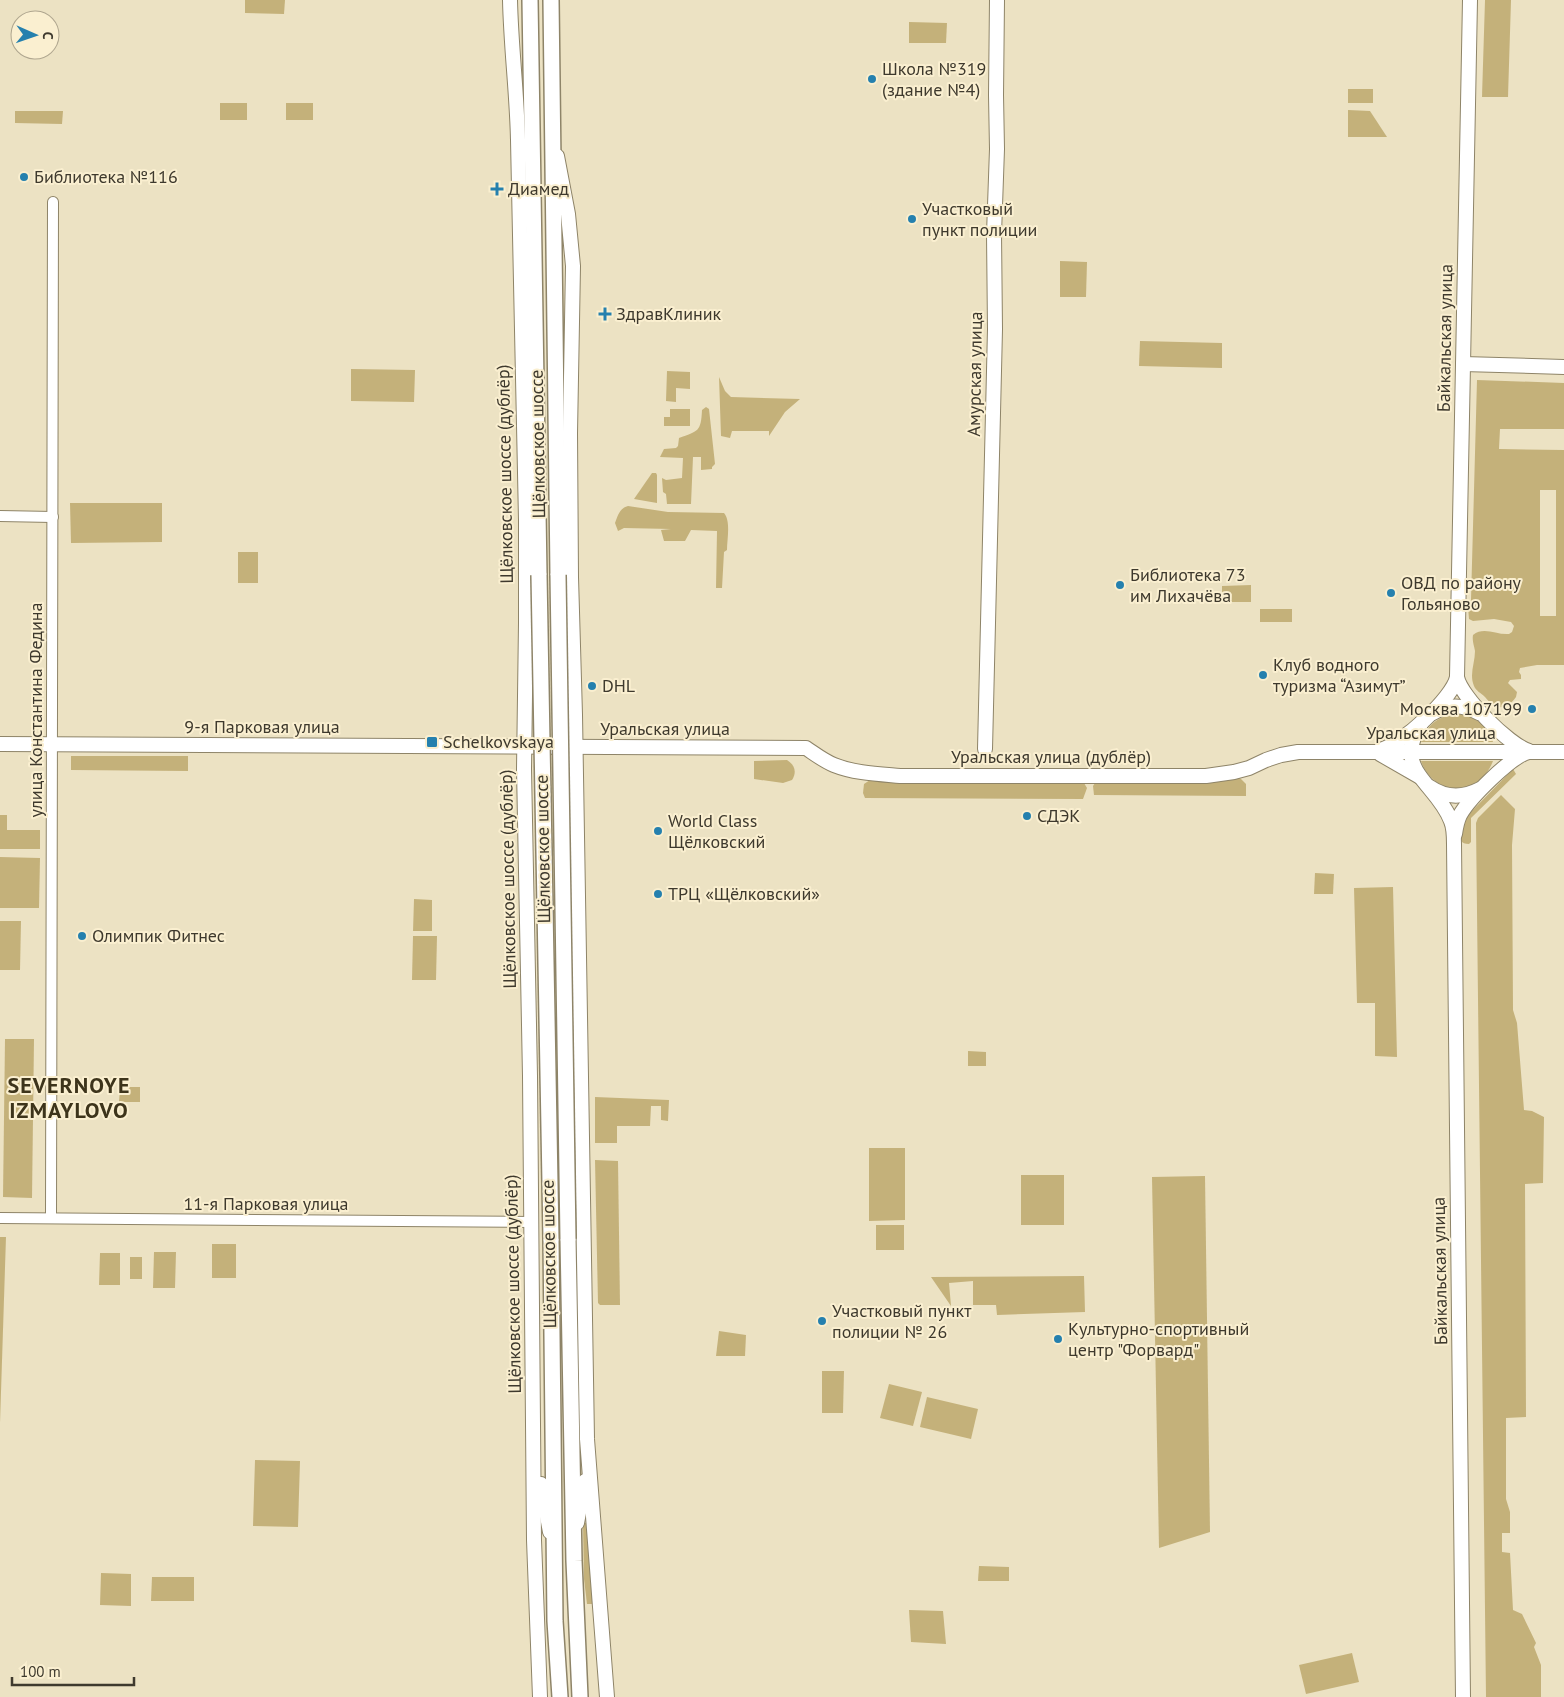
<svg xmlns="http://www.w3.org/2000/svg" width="1564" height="1697" viewBox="0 0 1564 1697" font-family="'PT Sans',sans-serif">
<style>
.green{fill:#c4b17a;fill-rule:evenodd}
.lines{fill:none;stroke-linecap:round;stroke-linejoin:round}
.street-casing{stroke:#8e8468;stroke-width:12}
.secondary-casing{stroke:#8e8468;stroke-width:16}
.primary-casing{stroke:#8e8468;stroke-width:18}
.street{stroke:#fff;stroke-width:10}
.secondary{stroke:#fff;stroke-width:14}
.primary{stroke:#fff;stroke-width:15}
.primary-bridge-casing{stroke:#8e8468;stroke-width:18;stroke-linecap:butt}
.primary-bridge{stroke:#fff;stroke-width:15}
.poi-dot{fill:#2580ae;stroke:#faefd0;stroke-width:2}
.labels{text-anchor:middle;stroke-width:4;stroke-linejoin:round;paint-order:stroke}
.poi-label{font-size:18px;fill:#3e392d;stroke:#faefd0;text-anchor:start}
.street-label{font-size:18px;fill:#3e392d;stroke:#faefd0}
.district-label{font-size:22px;font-weight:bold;letter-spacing:1px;fill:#3d341b;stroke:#faefd0}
</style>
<rect width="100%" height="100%" fill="#ece2c3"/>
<g class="green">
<path d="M245,0h40l-1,14 -39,-1z"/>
<path d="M1485,0h26l-3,97h-26z"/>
<path d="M909,22l38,1 -1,20h-37z"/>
<rect x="1348" y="89" width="25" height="14"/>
<rect x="220" y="103" width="27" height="17"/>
<rect x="286" y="103" width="27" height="17"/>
<path d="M1348,110l22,1 17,26h-39z"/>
<path d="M15,111h48l-1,13 -47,-1z"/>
<path d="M1060,261l27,1 -1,35h-26z"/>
<path d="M1140,341l82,2v25l-83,-2z"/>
<path d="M351,369l64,1 -1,32 -63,-1z"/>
<path d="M667,371l23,1v17l-14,-1v14l-10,-1z"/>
<path d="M719,377l6,14 6,6 69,2 -15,13 -16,24v-5h-37l-2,7 -9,-2z"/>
<path d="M1477,380l87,3v46h-64l-1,20 65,1v215h-27l-17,3 -1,4 2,3v4l-11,1 -2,3 9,9 -1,5c-10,14 -21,13 -31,0 -4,-4 -9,-6 -11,-11 -5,-12 1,-23 1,-35 -1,-6 -3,-10 -2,-16 11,-9 23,0 36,-1l3,-2 2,-6 -3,-4 -17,-3 -21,2 -4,-2 -1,-12 3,-7zM1540,490h16v126h-16z"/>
<path d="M706,407l3,2 6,55 -3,3v2l-11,1v-13h-8l-2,47h-24l-1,-10 -3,-2 -1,-14 4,2 16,-2 1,-20 -23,-1 4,-8 12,-1 2,-2 1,-8c19,-7 22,-6 23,-28z"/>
<path d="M670,409h20v17h-26v-9h6z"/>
<path d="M652,473h4l1,2v28l-23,-4z"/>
<path d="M70,503h92v39l-91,1z"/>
<path d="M628,506l40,6 56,1c7,8 3,27 3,37l-3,2 -2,36h-6l1,-57 -26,-1 -6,11h-21l-3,-11 10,-1 -47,-1 -6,3 -3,-8c3,-8 5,-15 13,-17z"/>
<rect x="238" y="552" width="20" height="31"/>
<path d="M1251,585v17h-29v-16z"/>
<rect x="1260" y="609" width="32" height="13"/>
<path d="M1453,714c19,0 34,9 40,28h-72c5,-16 16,-25 32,-28z"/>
<path d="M71,756h117v15l-117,-1z"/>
<path d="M787,760c8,5 10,12 5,20l-9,3 -29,-4v-18z"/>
<path d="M1421,761h72c-14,36 -59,37 -72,0z"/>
<path d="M1513,769l3,5 -45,44v24l-2,2c-16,0 -7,-19 -2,-28z"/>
<path d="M1237,777l4,2 5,5v12l-152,-1 -1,-9 2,-3z"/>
<path d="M870,780h208l6,3 3,5 -4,11 -218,-1 -2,-5 1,-9z"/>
<path d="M1501,795l14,14 -3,36 1,165 4,13 7,87 8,1 12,6 -1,66 -18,1 1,233 -20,1v81l4,13v21h-8v19l8,1 3,57 9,4 14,29 -2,4 7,18v32h-55l-10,-874 2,-5z"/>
<path d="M0,815h7v15h33v19h-40z"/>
<path d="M0,857l40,1 -1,50h-39z"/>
<path d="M1315,873l19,1 -1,20h-19z"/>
<path d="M1393,887l4,170 -22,-1v-53h-18l-3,-115z"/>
<path d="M414,899l18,1v31h-19z"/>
<path d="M0,921h21l-1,49h-20z"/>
<path d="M413,936h24l-1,44h-24z"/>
<path d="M5,1039h29l-2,159 -29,-1z"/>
<path d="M968,1051l18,1v14h-18z"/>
<path d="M123,1087h17v15h-21l1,-13z"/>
<path d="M595,1097l74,3 -1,21 -7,-1v-14h-10l-1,20h-33v17h-22z"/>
<path d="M869,1148h36v72l-36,1z"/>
<path d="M595,1160l23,1 2,144h-20l-2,-2z"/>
<rect x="1021" y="1175" width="43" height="50"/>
<path d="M1205,1176l5,356 -51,16 -7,-371z"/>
<rect x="876" y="1225" width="28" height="25"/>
<path d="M0,1237h6l-6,186z"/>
<rect x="212" y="1244" width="24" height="34"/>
<path d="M154,1252h22l-1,36h-22z"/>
<path d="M100,1253h20v32h-21z"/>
<rect x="130" y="1257" width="12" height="22"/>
<path d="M1084,1276l1,36 -88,3 -1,-10h-23v-24l-24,2 2,23 -20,-29z"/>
<path d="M719,1331l27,4 -1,21h-29z"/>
<path d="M822,1371h22l-1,42h-21z"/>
<path d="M889,1384l33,8 -9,34 -33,-8z"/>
<path d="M927,1397l51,12 -7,30 -51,-12z"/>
<path d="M255,1460l45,1 -2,66 -45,-1z"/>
<path d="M583,1523h3l2,2 5,79h-6l-3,-25z"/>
<path d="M979,1566l30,1v14h-31z"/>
<path d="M101,1573l30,1v32l-31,-1z"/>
<path d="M152,1577h42v24h-43z"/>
<path d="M909,1610l34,1 3,33 -35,-2z"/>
<path d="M1352,1653l7,29 -53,12 -7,-29z"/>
</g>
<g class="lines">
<defs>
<g id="street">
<path d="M0,516l53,1"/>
<path d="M0,1218l531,4"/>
<path d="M51,1218l2,-1016"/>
</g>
<g id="secondary">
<path d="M510,0c1,47 7,93 8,140l8,380v103l-2,146 6,307 4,464 6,157"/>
<path d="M557,156l11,58 5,52 -3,167 1,144 4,138 12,724 20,258"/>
<path d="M1463,364l101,3"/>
<path d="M1457,677c4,20 52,68 72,74"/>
<path d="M1433,713c15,-9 31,-8 46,0"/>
<path d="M1422,722c-32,48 15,61 29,99 3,7 3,16 3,23l9,853"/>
<path d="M0,744l806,4c9,6 18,13 28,17 20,8 43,9 66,11h306l28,-4 15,-4 17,-8 15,-5 17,-3h266"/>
<path d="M985,749l10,-420 -1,-95 3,-85 -1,-54 1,-95"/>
<path d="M1380,750c21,-5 73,-52 77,-73l13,-677"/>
<path d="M1380,754l40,23"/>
<path d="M1430,787c16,11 33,11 50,2"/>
<path d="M1455,834c1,-7 2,-13 5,-19 9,-16 51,-59 69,-63"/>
<path d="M541,1484l9,48"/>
<path d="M577,1523l8,-42"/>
</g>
<g id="primary">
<path d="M530,0l9,575"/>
<path d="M551,0l7,575"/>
<path d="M551,1239l4,382 5,76"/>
<path d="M568,1239l6,322 6,136"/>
</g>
</defs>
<use href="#street" class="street-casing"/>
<use href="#secondary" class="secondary-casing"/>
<use href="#primary" class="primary-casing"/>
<use href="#street" class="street"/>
<use href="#secondary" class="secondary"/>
<use href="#primary" class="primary"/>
<defs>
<g id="primary-bridge">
<path d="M539,575l12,664"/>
<path d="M558,575l10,664"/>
</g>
</defs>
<use href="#primary-bridge" class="primary-bridge-casing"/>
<use href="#primary-bridge" class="primary-bridge"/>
</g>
<g class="poi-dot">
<circle cx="872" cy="79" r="5"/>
<circle cx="24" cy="177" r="5"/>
<path d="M494.5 181.5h5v5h5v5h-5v5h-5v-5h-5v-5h5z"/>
<circle cx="912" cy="219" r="5"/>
<path d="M602.5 306.5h5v5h5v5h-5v5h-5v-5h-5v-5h5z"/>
<circle cx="1120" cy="585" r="5"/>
<circle cx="1391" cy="593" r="5"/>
<circle cx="1263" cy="675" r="5"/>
<circle cx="592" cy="686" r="5"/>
<circle cx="1532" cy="709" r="5"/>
<rect x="426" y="736" width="12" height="12" rx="2.5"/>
<circle cx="1027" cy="816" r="5"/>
<circle cx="658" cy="831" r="5"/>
<circle cx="658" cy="894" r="5"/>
<circle cx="82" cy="936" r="5"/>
<circle cx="822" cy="1321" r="5"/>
<circle cx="1058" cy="1339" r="5"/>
</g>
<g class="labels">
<g class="poi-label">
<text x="882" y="75">Школа №319<tspan x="882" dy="21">(здание №4)</tspan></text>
<text x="34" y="183">Библиотека №116</text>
<text x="508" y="195">Диамед</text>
<text x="922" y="215">Участковый<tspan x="922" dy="21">пункт полиции</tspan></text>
<text x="616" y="320">ЗдравКлиник</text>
<text x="1130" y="581">Библиотека 73<tspan x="1130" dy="21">им Лихачёва</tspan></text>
<text x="1401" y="589">ОВД по району<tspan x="1401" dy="21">Гольяново</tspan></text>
<text x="1273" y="671">Клуб водного<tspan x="1273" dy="21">туризма “Азимут”</tspan></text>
<text x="602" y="692">DHL</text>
<text x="1522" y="715" text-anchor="end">Москва 107199</text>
<text x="443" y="748">Schelkovskaya</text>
<text x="1037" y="822">СДЭК</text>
<text x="668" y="827">World Class<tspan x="668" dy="21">Щёлковский</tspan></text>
<text x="668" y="900">ТРЦ «Щёлковский»</text>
<text x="92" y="942">Олимпик Фитнес</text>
<text x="832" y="1317">Участковый пункт<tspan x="832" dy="21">полиции № 26</tspan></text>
<text x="1068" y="1335">Культурно-спортивный<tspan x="1068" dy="21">центр "Форвард"</tspan></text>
</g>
<g class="street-label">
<text transform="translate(1445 338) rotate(-89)" y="6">Байкальская улица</text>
<text transform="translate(975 374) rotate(-89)" y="6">Амурская улица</text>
<text transform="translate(538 444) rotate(-91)" y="6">Щёлковское шоссе</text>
<text transform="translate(505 474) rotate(-91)" y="6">Щёлковское шоссе (дублёр)</text>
<text transform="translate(36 710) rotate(-90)" y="6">улица Константина Федина</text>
<text x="262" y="733">9-я Парковая улица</text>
<text x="665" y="735">Уральская улица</text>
<text x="1431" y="739">Уральская улица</text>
<text x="1051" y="763">Уральская улица (дублёр)</text>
<text transform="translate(543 849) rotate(-91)" y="6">Щёлковское шоссе</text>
<text transform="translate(508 879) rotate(-91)" y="6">Щёлковское шоссе (дублёр)</text>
<text x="266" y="1210">11-я Парковая улица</text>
<text transform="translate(549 1254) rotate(-91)" y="6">Щёлковское шоссе</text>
<text transform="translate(1440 1271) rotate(-91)" y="6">Байкальская улица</text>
<text transform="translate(513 1284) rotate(-91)" y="6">Щёлковское шоссе (дублёр)</text>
</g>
<g class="district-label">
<text x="69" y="1093">SEVERNOYE<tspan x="69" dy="25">IZMAYLOVO</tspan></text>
</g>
</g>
<g transform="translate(35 35) rotate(92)"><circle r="24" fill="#faefd0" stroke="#afa68f"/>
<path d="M0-4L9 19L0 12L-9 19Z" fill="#2580ae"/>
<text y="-8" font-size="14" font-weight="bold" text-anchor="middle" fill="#3e392d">С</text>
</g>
<path d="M12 1677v8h122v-8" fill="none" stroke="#3e392d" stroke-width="2.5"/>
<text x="20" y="1677" font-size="15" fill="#3e392d" stroke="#faefd0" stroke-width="4" paint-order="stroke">100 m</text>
</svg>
